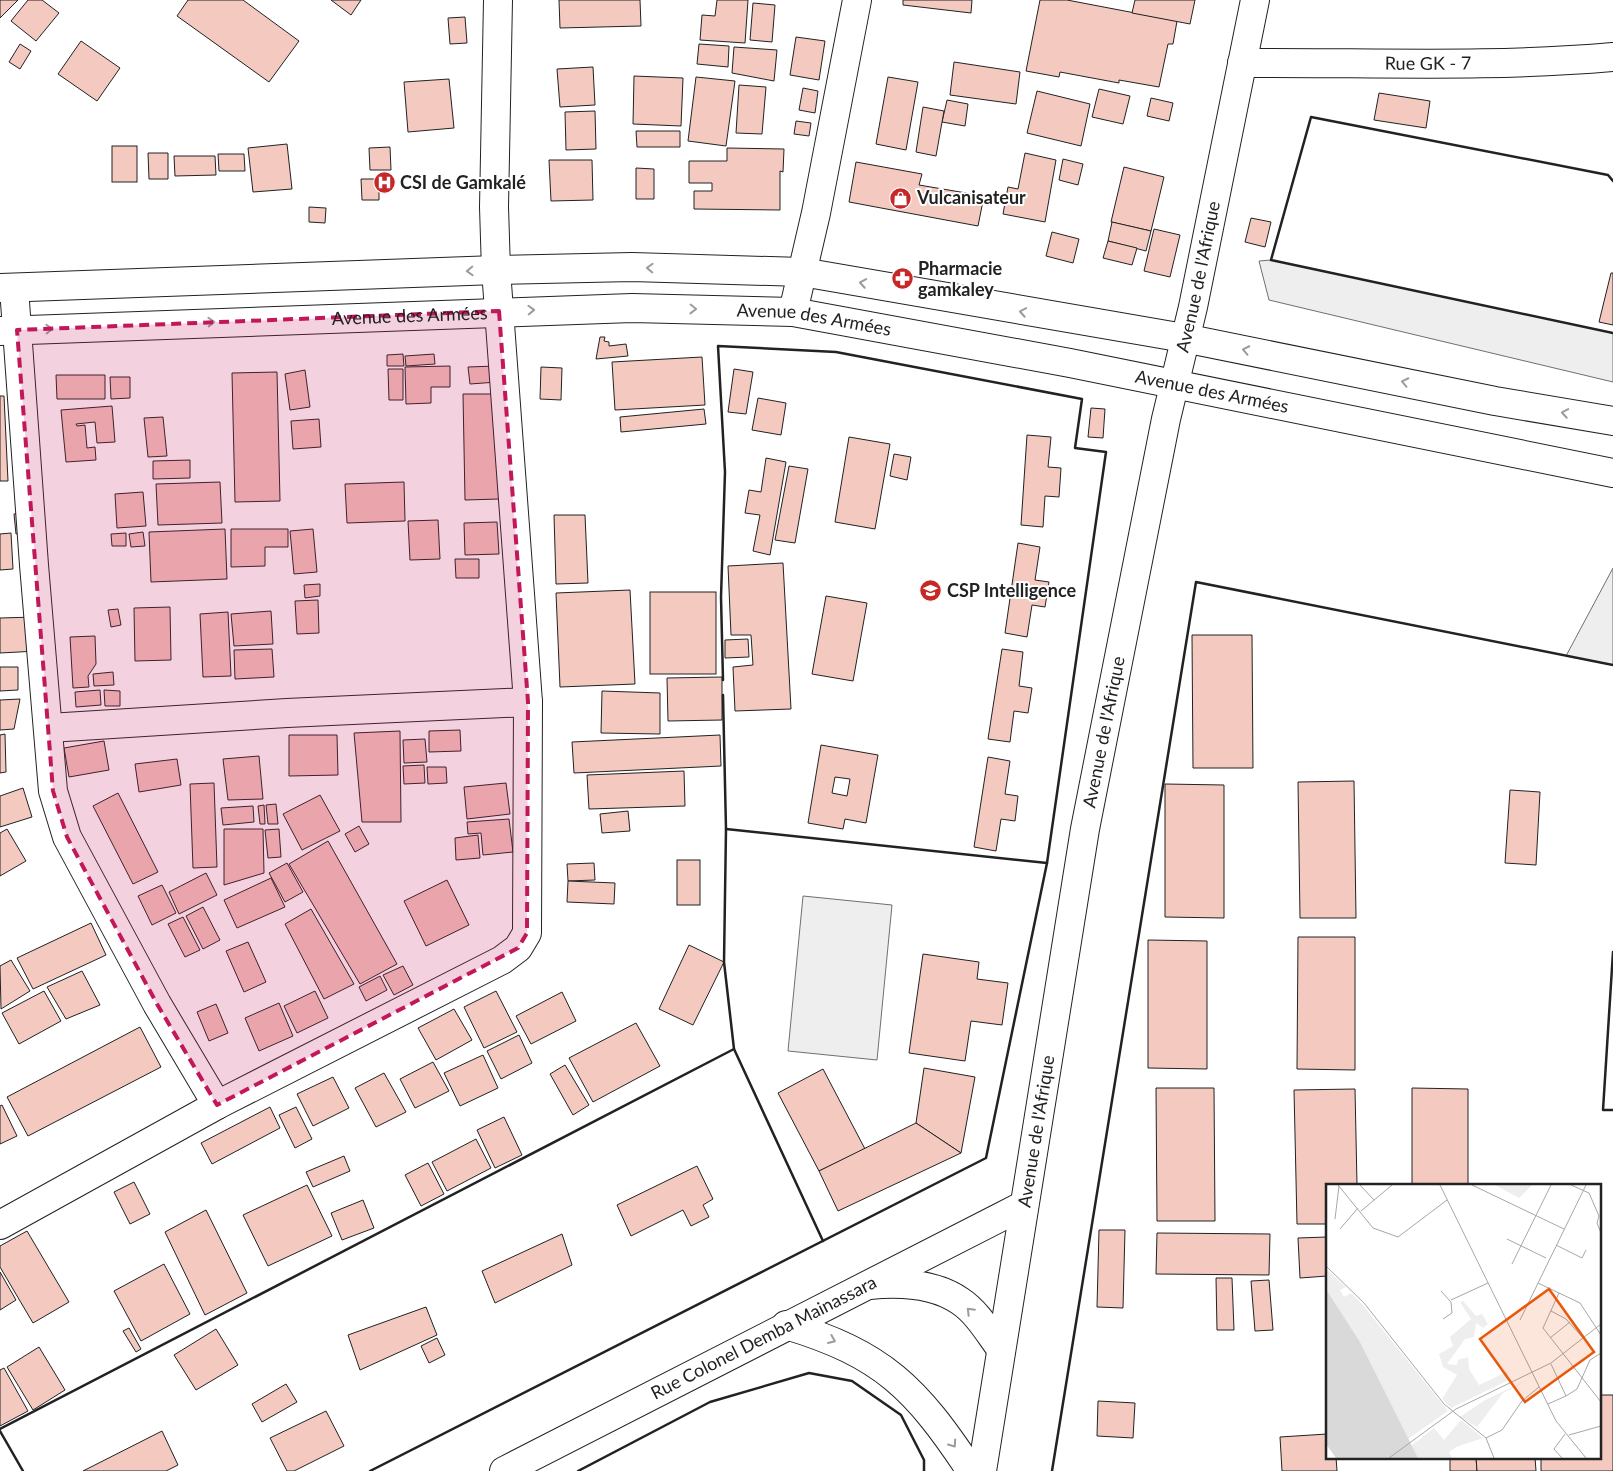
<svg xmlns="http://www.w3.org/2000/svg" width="1613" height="1471" viewBox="0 0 1613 1471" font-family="Lato,sans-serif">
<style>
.green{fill:#eee;stroke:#6f6f6f}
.building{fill:#f3c9c0;stroke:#222;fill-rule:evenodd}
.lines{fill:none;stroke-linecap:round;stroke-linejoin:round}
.minor-casing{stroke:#222;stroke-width:30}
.major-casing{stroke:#222;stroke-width:30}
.highway-casing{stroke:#222;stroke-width:30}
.minor{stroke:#fff;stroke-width:28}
.major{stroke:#fff;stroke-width:28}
.highway{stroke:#fff;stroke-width:28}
.wall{stroke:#222;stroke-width:2.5}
.oneway{stroke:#9c9c9c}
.marked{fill:#c2185b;fill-opacity:0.2;stroke:#c2185b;stroke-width:4;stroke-dasharray:10 6;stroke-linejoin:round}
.labels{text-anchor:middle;stroke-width:4;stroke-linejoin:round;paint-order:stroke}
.street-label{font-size:18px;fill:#222;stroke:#fff}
.poi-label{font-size:18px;font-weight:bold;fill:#222;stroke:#fff;text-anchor:start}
.inset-road{fill:none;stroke:#a7a7a7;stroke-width:1}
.view{fill:#e8590c;fill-opacity:0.15;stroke:#e8590c;stroke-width:2.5}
.inset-edge{fill:none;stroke:#222;stroke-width:2.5}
</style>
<rect width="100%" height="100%" fill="#fff"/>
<g class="green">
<path d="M1271,260l342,73v49l-344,-82 -10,-39z"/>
<path d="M1613,568v97l-47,-9z"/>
<path d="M803,896l89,9 -15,155 -89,-9z"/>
</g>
<g class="building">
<path d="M0,0h18l-18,18z"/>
<path d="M28,0h14l17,13 -23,28 -25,-20z"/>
<path d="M188,0h55l56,41 -30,41 -92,-66z"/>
<path d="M331,0h30l-10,15z"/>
<path d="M559,0h81l1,26 -81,2z"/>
<path d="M717,0h31l-3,43 -45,-3 2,-25 13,1z"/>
<path d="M903,0h69l-1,13 -68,-8z"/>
<path d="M1040,0h27l110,21 -4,23h-5l-9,43 -40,-7v3l-59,-11 -1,5 -33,-6z"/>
<path d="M1135,0h60l-5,24 -58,-11z"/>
<path d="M753,3l22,2 -3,37 -22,-2z"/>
<path d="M465,17l2,26 -17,1 -2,-26z"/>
<path d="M796,37l29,4 -6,39 -29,-5z"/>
<path d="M81,41l39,27 -23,33 -39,-27z"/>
<path d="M20,44l11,7 -11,18 -11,-7z"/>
<path d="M699,44l30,2 -1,21 -31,-3z"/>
<path d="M734,47l43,3 -3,31 -42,-8z"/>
<path d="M954,62l66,10 -4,32 -66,-9z"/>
<path d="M593,67l2,38 -35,2 -3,-38z"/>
<path d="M634,76l49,2 -2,48 -48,-2z"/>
<path d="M696,77l39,4 -9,65 -38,-5z"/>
<path d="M888,77l30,5 -12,68 -30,-6z"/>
<path d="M449,79l5,49 -46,4 -4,-50z"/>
<path d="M739,85l27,2 -4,47 -26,-1z"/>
<path d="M803,88l15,3 -3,22 -16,-3z"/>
<path d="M1099,89l31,7 -7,28 -31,-7z"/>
<path d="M1037,91l53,13 -9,42 -54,-13z"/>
<path d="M1379,93l51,8 -4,27 -52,-8z"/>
<path d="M1151,98l22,5 -4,18 -22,-5z"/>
<path d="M947,100l21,4 -3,22 -23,-4z"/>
<path d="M923,107l21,4 -8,45 -20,-4z"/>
<path d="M595,111l1,38 -30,1 -1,-38z"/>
<path d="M796,121l15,2 -2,13 -15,-2z"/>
<path d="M636,131h44v16h-43z"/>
<path d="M287,144l5,45 -39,3 -5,-44z"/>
<rect x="112" y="146" width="25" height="36"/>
<path d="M390,147l1,23h-21l-1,-22z"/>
<path d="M727,148l57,1 -1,23 -3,-1v39l-86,-1v-18h18v-8h-23v-22h38z"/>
<path d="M148,153h20v26h-19z"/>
<path d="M1025,153l31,7 -11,62 -42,-8 5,-27 10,2z"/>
<path d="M218,154h26l1,17h-26z"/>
<path d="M174,156h41l1,19 -41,1z"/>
<path d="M1063,159l20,5 -5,21 -19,-5z"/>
<path d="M549,160h43l1,40 -42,1z"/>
<path d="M856,162l66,12 -3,11 65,11 -6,30 -129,-24z"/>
<path d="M1124,167l40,10 -13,54 -40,-9z"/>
<path d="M636,168l18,1v30h-18z"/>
<path d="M361,179h18v21h-17z"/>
<path d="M309,207l17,1 -1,15 -16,-1z"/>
<path d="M1251,218l20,4 -6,25 -20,-5z"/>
<path d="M1112,222l39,9 -5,20 -38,-10z"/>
<path d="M1154,229l26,6 -10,42 -26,-6z"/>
<path d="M1052,232l27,7 -6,24 -27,-7z"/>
<path d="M1108,241l29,7 -5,17 -29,-7z"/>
<path d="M1611,273h2v52l-14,-3z"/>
<path d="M600,337h5l-1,4 5,1v4l17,-2 2,12 -32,3z"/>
<path d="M403,354l1,12h-17v-11z"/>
<path d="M434,354l1,10 -29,2 -1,-10z"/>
<path d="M702,357l3,48 -90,5 -3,-48z"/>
<path d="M450,366v21h-19v16l-25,1 -1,-37z"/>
<path d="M496,366l1,16 -27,2 -2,-17z"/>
<path d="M541,367l21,1 -1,32 -21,-1z"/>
<path d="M388,369h15v31h-14z"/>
<path d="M734,369l19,3 -7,42 -18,-2z"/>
<path d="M305,370l5,37 -20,3 -5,-36z"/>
<path d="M277,372l3,129 -45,1 -3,-129z"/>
<path d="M56,375h49v24h-48z"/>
<path d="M110,377h20v21l-19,1z"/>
<path d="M463,394h34l2,105 -34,1z"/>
<path d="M0,396h4l4,85h-8z"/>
<path d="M758,398l28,5 -5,32 -29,-5z"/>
<path d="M112,406l3,36 -18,1 -2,-21 -19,2 1,2 8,-1 2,23 8,-1 1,13 -30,2 -5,-52z"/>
<path d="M1091,408l14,1 -2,29 -15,-1z"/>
<path d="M704,409l2,15 -85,8 -1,-15z"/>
<path d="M163,417l4,39 -19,1 -4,-39z"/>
<path d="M319,419l2,28 -28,2 -2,-28z"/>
<path d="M1027,435l24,2 -3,30 13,1 -2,29 -14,-1 -2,31 -22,-2z"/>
<path d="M849,437l41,7 -15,85 -40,-7z"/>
<path d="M894,454l17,3 -4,23 -17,-4z"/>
<path d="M766,458l20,4 -16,93 -17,-4 7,-36 -15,-2 4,-23 12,2z"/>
<path d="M190,460v18l-37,1v-18z"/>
<path d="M789,466l19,3 -13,74 -20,-3z"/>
<path d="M220,482l2,41 -64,2 -2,-41z"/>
<path d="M404,482l1,39 -58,2 -2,-39z"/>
<path d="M143,492l3,34 -29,2 -2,-34z"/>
<path d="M20,513l7,19 -11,2 -2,-20z"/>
<path d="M554,515h31l3,68 -32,1z"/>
<path d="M438,520l2,39 -30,1 -2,-39z"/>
<path d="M497,522l2,32 -34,1 -1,-32z"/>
<path d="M225,529l2,50 -76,3 -2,-50z"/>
<path d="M231,529h57v18h-23v19l-34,1z"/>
<path d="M313,529l4,43 -23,2 -4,-43z"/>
<path d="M143,532l2,14 -14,1 -2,-13z"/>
<path d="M11,533l2,36 -13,1v-36z"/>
<path d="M126,533v13h-14l-1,-12z"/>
<path d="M1018,543l22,4 -5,33 14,2 -4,25 -13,-2 -5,32 -22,-4z"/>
<path d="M455,559h24v19h-23z"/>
<path d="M783,563l8,146 -56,2 -2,-44 20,-2 -2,-30h-20l-3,-69z"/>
<path d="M320,584v12l-15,2 -1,-13z"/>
<path d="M630,590l5,94 -75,3 -4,-94z"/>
<rect x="650" y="592" width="66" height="82"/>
<path d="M826,596l41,7 -14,78 -41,-7z"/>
<path d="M318,600l1,33 -22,1 -2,-33z"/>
<path d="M170,607l1,53 -36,1 -1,-53z"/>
<path d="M118,609l3,16 -10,2 -3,-17z"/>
<path d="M271,611l2,33 -39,2 -3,-32z"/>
<path d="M228,612l3,64 -28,1 -3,-63z"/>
<path d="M35,617l2,34 -37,2v-35z"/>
<path d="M1192,635h60l1,133h-60z"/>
<path d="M95,636l1,28 -8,12 1,11 -16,1 -3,-51z"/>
<path d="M748,639l1,18 -24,1v-18z"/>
<path d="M272,649l2,28 -39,2 -1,-29z"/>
<path d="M1002,649l21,3 -4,34 13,2 -4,25 -14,-2 -4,31 -22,-3z"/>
<path d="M0,667h18v23l-18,1z"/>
<path d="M113,672l1,13 -20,1 -1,-12z"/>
<path d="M722,677v43l-54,1 -1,-43z"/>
<path d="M100,690l1,15 -25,2 -1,-15z"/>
<path d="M104,690l16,1v15h-15z"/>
<path d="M602,691l58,2v41l-59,-1z"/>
<path d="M20,699l-6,30 -14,1v-30z"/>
<path d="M460,730l1,21 -32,1v-21z"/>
<path d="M400,731l1,91h-39l-8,-89z"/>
<path d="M5,734l1,38 -6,1v-38z"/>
<path d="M289,735h48l1,40 -49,1z"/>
<path d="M720,735l1,31 -147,7 -2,-31z"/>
<path d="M425,739l2,23 -23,1 -1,-23z"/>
<path d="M104,741l5,29 -40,7 -5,-29z"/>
<path d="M821,745l57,10 -12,68 -21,-4 -2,10 -35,-6zM835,777l15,2 -3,17 -15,-3z"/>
<path d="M259,756l4,43 -35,1 -5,-41z"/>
<path d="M988,757l22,4 -5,33 13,2 -3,25 -14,-2 -5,32 -22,-4z"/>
<path d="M177,759l4,26 -42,7 -4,-28z"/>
<path d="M424,765l1,18 -21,1 -1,-18z"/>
<path d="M427,767h19l1,16 -19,1z"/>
<path d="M684,771l1,35 -96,3 -2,-34z"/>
<path d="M1354,781l2,137h-56l-2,-136z"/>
<path d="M214,783l3,84 -24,1 -3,-84z"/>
<path d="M506,783l4,31 -43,5 -3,-32z"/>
<path d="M1165,784l59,1v133l-59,-1z"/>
<path d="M23,788l9,29 -32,10v-31z"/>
<path d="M1510,790l30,2 -4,73 -31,-2z"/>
<path d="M118,793l40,79 -25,12 -40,-78z"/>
<path d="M320,795l20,36 -38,19 -19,-36z"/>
<path d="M276,804l2,20h-10l-2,-19z"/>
<path d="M264,805l1,19h-5l-2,-18z"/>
<path d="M253,806l1,16 -31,3 -2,-17z"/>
<path d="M628,811l2,20 -28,2 -2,-19z"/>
<path d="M509,819l4,33 -30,3 -2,-22 -13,1 -1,-12z"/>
<path d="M359,826l10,18 -14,8 -10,-18z"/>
<path d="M7,829l19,32 -26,15v-43z"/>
<path d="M224,829h39l1,44 -40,12z"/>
<path d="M279,829l2,28 -13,1 -3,-28z"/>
<path d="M478,835l2,23 -24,2 -1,-22z"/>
<path d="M328,841l69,123 -37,20 -71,-120z"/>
<rect x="677" y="860" width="23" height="45"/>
<path d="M287,863l16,29 -18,10 -16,-29z"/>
<path d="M594,863l1,17 -27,1 -1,-17z"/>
<path d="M206,873l11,22 -38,19 -10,-22z"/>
<path d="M271,878l14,29 -48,21 -13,-28z"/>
<path d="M447,880l22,45 -43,21 -22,-45z"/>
<path d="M568,881l47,2 -1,21 -47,-2z"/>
<path d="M162,885l14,28 -24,12 -14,-29z"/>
<path d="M203,907l17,33 -17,9 -17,-33z"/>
<path d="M311,909l43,75 -30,15 -39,-75z"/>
<path d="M183,917l17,33 -15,7 -17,-33z"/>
<path d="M91,923l15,32 -73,34 -16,-31z"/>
<path d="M1298,937h57v133l-58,-1z"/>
<path d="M1148,940l59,1v128l-59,-1z"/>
<path d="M248,942l18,40 -22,10 -18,-41z"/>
<path d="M689,945l35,17 -31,63 -34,-16z"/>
<path d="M923,954l56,8 -2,17 31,4 -6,42 -31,-4 -6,40 -56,-8z"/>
<path d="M11,960l19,31 -29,18 -1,-43z"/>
<path d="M403,966l10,19 -19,10 -11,-20z"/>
<path d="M82,971l18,34 -34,14 -19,-32z"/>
<path d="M380,976l7,14 -21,11 -7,-14z"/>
<path d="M44,991l17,30 -42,23 -17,-31z"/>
<path d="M315,991l13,27 -31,15 -13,-27z"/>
<path d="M496,991l21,41 -33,16 -20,-41z"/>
<path d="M562,992l14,29 -45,23 -15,-28z"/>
<path d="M279,1003l14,33 -34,15 -14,-33z"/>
<path d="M216,1004l12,29 -19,8 -12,-29z"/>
<path d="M454,1009l18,31 -36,20 -18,-32z"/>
<path d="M636,1023l24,43 -67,36 -24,-44z"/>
<path d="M140,1027l21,40 -133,69 -21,-39z"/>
<path d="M519,1035l13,28 -31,16 -14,-28z"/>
<path d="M483,1055l15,33 -38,18 -16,-33z"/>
<path d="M433,1062l16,29 -34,17 -15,-29z"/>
<path d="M565,1065l24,40 -16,10 -23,-41z"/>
<path d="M924,1068l51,9 -14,76 -45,-30z"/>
<path d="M823,1069l42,80 -46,22 -41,-78z"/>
<path d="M384,1073l22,39 -30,15 -21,-39z"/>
<path d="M333,1077l16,31 -36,18 -16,-32z"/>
<path d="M1156,1088h58l1,133h-58z"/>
<path d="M1412,1088l56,1v96h-56z"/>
<path d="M1355,1089l2,96h-30v39h-30l-3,-134z"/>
<path d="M2,1105l15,31 -17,8v-38z"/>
<path d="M270,1107l10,21 -68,36 -11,-21z"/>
<path d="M296,1107l16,32 -17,9 -16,-33z"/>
<path d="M504,1117l18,38 -27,13 -18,-38z"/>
<path d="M916,1123l45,30 -123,58 -19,-40z"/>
<path d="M476,1139l15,29 -44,23 -15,-29z"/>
<path d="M344,1156l6,15 -37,16 -7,-15z"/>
<path d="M428,1163l16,31 -23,12 -16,-31z"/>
<path d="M697,1166l16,33 -10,6 6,12 -18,9 -8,-16 -52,26 -14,-31z"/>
<path d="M134,1182l16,32 -20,10 -16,-32z"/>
<path d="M307,1185l25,51 -64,30 -25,-51z"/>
<path d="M363,1200l11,28 -32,12 -11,-27z"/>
<path d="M206,1210l41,83 -42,22 -40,-83z"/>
<path d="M1099,1230h26l-2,78 -26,-1z"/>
<path d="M27,1231l42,71 -36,21 -33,-56v-21z"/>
<path d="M1157,1233l113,1 -1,41 -113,-1z"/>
<path d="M562,1234l10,31 -77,38 -13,-32z"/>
<path d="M1327,1237v39l-27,2 -2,-40z"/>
<path d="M164,1264l26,50 -49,27 -27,-50z"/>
<path d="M0,1272l16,28 -16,10z"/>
<path d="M1216,1278h16l2,52h-17z"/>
<path d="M1269,1280l4,50 -18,1 -4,-50z"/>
<path d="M426,1307l11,28 -77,35 -12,-35z"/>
<path d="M129,1328l12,21 -5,3 -13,-21z"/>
<path d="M216,1329l22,36 -42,25 -22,-35z"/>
<path d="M437,1338l8,17 -16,8 -8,-17z"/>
<path d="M39,1347l26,43 -32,20 -26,-43z"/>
<path d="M4,1368l24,43 -28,15v-56z"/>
<path d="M286,1384l11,18 -35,20 -10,-18z"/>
<path d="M1599,1395h14v76h-72v-14h58z"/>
<path d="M1098,1401l37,2 -2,35 -36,-2z"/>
<path d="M326,1411l18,35 -50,25h-7l-17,-33z"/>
<path d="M162,1431l16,34 -12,6h-83z"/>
<path d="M1327,1434v23h9l1,14h-55l-2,-34z"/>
<path d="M1450,1457h26l1,14h-27z"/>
<path d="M1476,1457h59l1,14h-59z"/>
</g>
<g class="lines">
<defs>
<g id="minor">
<path id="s1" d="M1242,63c124,-1 248,5 371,-6"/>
<path d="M14,288l20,277 19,226 14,46 90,167 60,101"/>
<path d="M793,312l23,-99 41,-213"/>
<path d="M49,728l238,-15 241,-11"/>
<path d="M0,1225l217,-120 285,-145 16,-12 9,-15 1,-231 -32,-432 -2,-63 4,-207"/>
<path id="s2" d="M504,1471c173,-90 347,-177 520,-266"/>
</g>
<g id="major">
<path d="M869,1285c30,-3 65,-2 91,16 17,11 29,32 41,48"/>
<path d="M786,1325c97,29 130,63 185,146"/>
<path id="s3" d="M982,1471l103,-642 81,-410 27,-112 62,-307"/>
</g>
<g id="highway">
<path d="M0,288l496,-18 136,-3 170,5 382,66 311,63 118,20"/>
<path id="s4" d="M0,331l632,-23 161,4 277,51 543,110"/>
</g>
</defs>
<use href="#minor" class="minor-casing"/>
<use href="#major" class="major-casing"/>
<use href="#highway" class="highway-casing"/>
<use href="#minor" class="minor"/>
<use href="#major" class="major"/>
<use href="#highway" class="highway"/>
<g class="wall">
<path d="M1613,181l-5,-6 -297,-58 -40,143 342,73"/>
<path d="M726,829l321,34"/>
<path d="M1613,952l-10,158h10"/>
<path d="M734,1049l89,192"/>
<path d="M0,1429l734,-380 -10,-87 2,-133 -3,-134"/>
<path d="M0,1431l23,40"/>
<path d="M370,1471l616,-313 61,-295 59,-411 -31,-4 7,-49 -246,-47 -118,-6 7,126 -4,125 2,83"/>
<path d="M578,1471l132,-69 99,-29 43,8 49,34 23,45v11"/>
<path d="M1052,1471l144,-889 417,83"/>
</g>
</g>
<defs><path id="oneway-chevron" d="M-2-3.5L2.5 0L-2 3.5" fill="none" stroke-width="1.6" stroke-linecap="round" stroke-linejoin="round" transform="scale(1.25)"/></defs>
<g class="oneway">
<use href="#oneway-chevron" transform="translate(650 268) rotate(-178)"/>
<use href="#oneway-chevron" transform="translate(470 271) rotate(178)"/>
<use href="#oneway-chevron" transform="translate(863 283) rotate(-170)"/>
<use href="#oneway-chevron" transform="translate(693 309) rotate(1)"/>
<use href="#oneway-chevron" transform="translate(531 310) rotate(-2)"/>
<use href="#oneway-chevron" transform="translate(1023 312) rotate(-170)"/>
<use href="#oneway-chevron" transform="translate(211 322) rotate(-2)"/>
<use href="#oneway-chevron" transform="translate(49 329) rotate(-2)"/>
<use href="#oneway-chevron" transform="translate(1246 350) rotate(-168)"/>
<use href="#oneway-chevron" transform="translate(1405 382) rotate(-168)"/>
<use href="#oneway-chevron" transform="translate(1565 413) rotate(-170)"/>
<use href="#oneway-chevron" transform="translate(970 1311) rotate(-135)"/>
<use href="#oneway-chevron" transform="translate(832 1340) rotate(23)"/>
<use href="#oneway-chevron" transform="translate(953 1444) rotate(55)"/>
</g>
<path class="marked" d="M499,311l29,391 -1,231 -9,15 -301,157 -60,-101 -90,-167 -14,-46 -36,-461z"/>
<defs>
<symbol id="hospital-disc" viewBox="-11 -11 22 22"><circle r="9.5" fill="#c62828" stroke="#fff"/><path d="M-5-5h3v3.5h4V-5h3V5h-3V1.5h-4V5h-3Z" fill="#fff"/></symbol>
<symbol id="shop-disc" viewBox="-11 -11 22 22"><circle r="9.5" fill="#c62828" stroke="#fff"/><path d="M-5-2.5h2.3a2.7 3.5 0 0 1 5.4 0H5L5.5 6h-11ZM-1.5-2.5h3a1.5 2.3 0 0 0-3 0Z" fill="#fff"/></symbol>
<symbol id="pharmacy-disc" viewBox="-11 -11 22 22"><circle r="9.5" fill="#c62828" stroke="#fff"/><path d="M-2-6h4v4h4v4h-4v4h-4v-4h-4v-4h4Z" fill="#fff"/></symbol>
<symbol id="school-disc" viewBox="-11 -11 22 22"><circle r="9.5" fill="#c62828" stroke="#fff"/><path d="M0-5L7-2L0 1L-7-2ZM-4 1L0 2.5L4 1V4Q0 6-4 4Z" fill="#fff"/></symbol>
</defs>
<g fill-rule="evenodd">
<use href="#hospital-disc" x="372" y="170" width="25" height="25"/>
<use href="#shop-disc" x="888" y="186" width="25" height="25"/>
<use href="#pharmacy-disc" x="890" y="266" width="25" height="25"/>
<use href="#school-disc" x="918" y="578" width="25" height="25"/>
</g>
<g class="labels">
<g class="street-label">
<text dy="6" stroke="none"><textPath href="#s1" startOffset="186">Rue GK - 7</textPath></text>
<text dy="6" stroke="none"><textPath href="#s3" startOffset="1214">Avenue de l'Afrique</textPath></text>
<text dy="6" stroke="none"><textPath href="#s4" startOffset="410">Avenue des Armées</textPath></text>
<text dy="6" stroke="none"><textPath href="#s4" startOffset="815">Avenue des Armées</textPath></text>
<text dy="6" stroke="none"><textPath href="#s4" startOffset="1220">Avenue des Armées</textPath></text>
<text dy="6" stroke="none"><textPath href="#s3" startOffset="749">Avenue de l'Afrique</textPath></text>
<text dy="6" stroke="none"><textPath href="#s3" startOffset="344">Avenue de l'Afrique</textPath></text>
<text dy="6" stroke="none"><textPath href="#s2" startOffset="292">Rue Colonel Demba Mainassara</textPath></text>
</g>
<g class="poi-label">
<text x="400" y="189">CSI de Gamkalé</text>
<text x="917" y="204">Vulcanisateur</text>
<text x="918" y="275">Pharmacie<tspan x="918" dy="21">gamkaley</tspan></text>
<text x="947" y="597">CSP Intelligence</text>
</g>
</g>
<g transform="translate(1326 1184)">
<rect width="275" height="275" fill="#fff"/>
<path d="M169,1h37l-13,13zM0,85l20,18 -6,3 4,7 7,-4 11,11 86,107 -40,28 -48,-97 -34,-53zM137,117l13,15 6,-2 6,10 -5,4 -7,-5 -2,14 -9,2 -18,25 10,1 1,-5 10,-3 1,12 10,16 28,-13 2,8 -58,28 -9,-9 15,-24 -14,-8 -4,-13 14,-8 -3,-9 21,-18 -11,-17zM205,194l-28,15 -26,34 -17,-10 25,-17zM135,236l22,18 -27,9 -7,5 3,6h-34l-7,-12 23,-18 10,12z" fill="#eee"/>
<path d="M0,105l34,53 58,116h-82l-10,-14z" fill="#d9d9d9"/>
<path class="inset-road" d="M12,1l35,43 25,9 49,-37M34,1l14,15M114,1l116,236 30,37M146,1l92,44M245,1l18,8 10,23 -2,7 4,10M35,27l31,-26M9,35l4,-33M14,45l18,-21M181,55l39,19M230,61l26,13 4,-8M186,80l39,-79M0,82l38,37 80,101 42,34 8,20M212,99l42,20 21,32M115,107l10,11 1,11 -9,6M233,109l-16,35 58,74M125,116l37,-17M225,127l15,8 18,20M194,136l66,-135M224,154l20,-16M240,212l11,-7 13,-29 11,-7M222,220l18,-8 -15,-32M243,251l32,-9M160,254l16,-8 20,-29 17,-14M63,274l67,-49 95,-46 50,-39M236,274l-8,-9 11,-15"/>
<path class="view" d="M223,105l45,63 -69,50 -45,-63z"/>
<rect width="275" height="275" class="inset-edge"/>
</g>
</svg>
